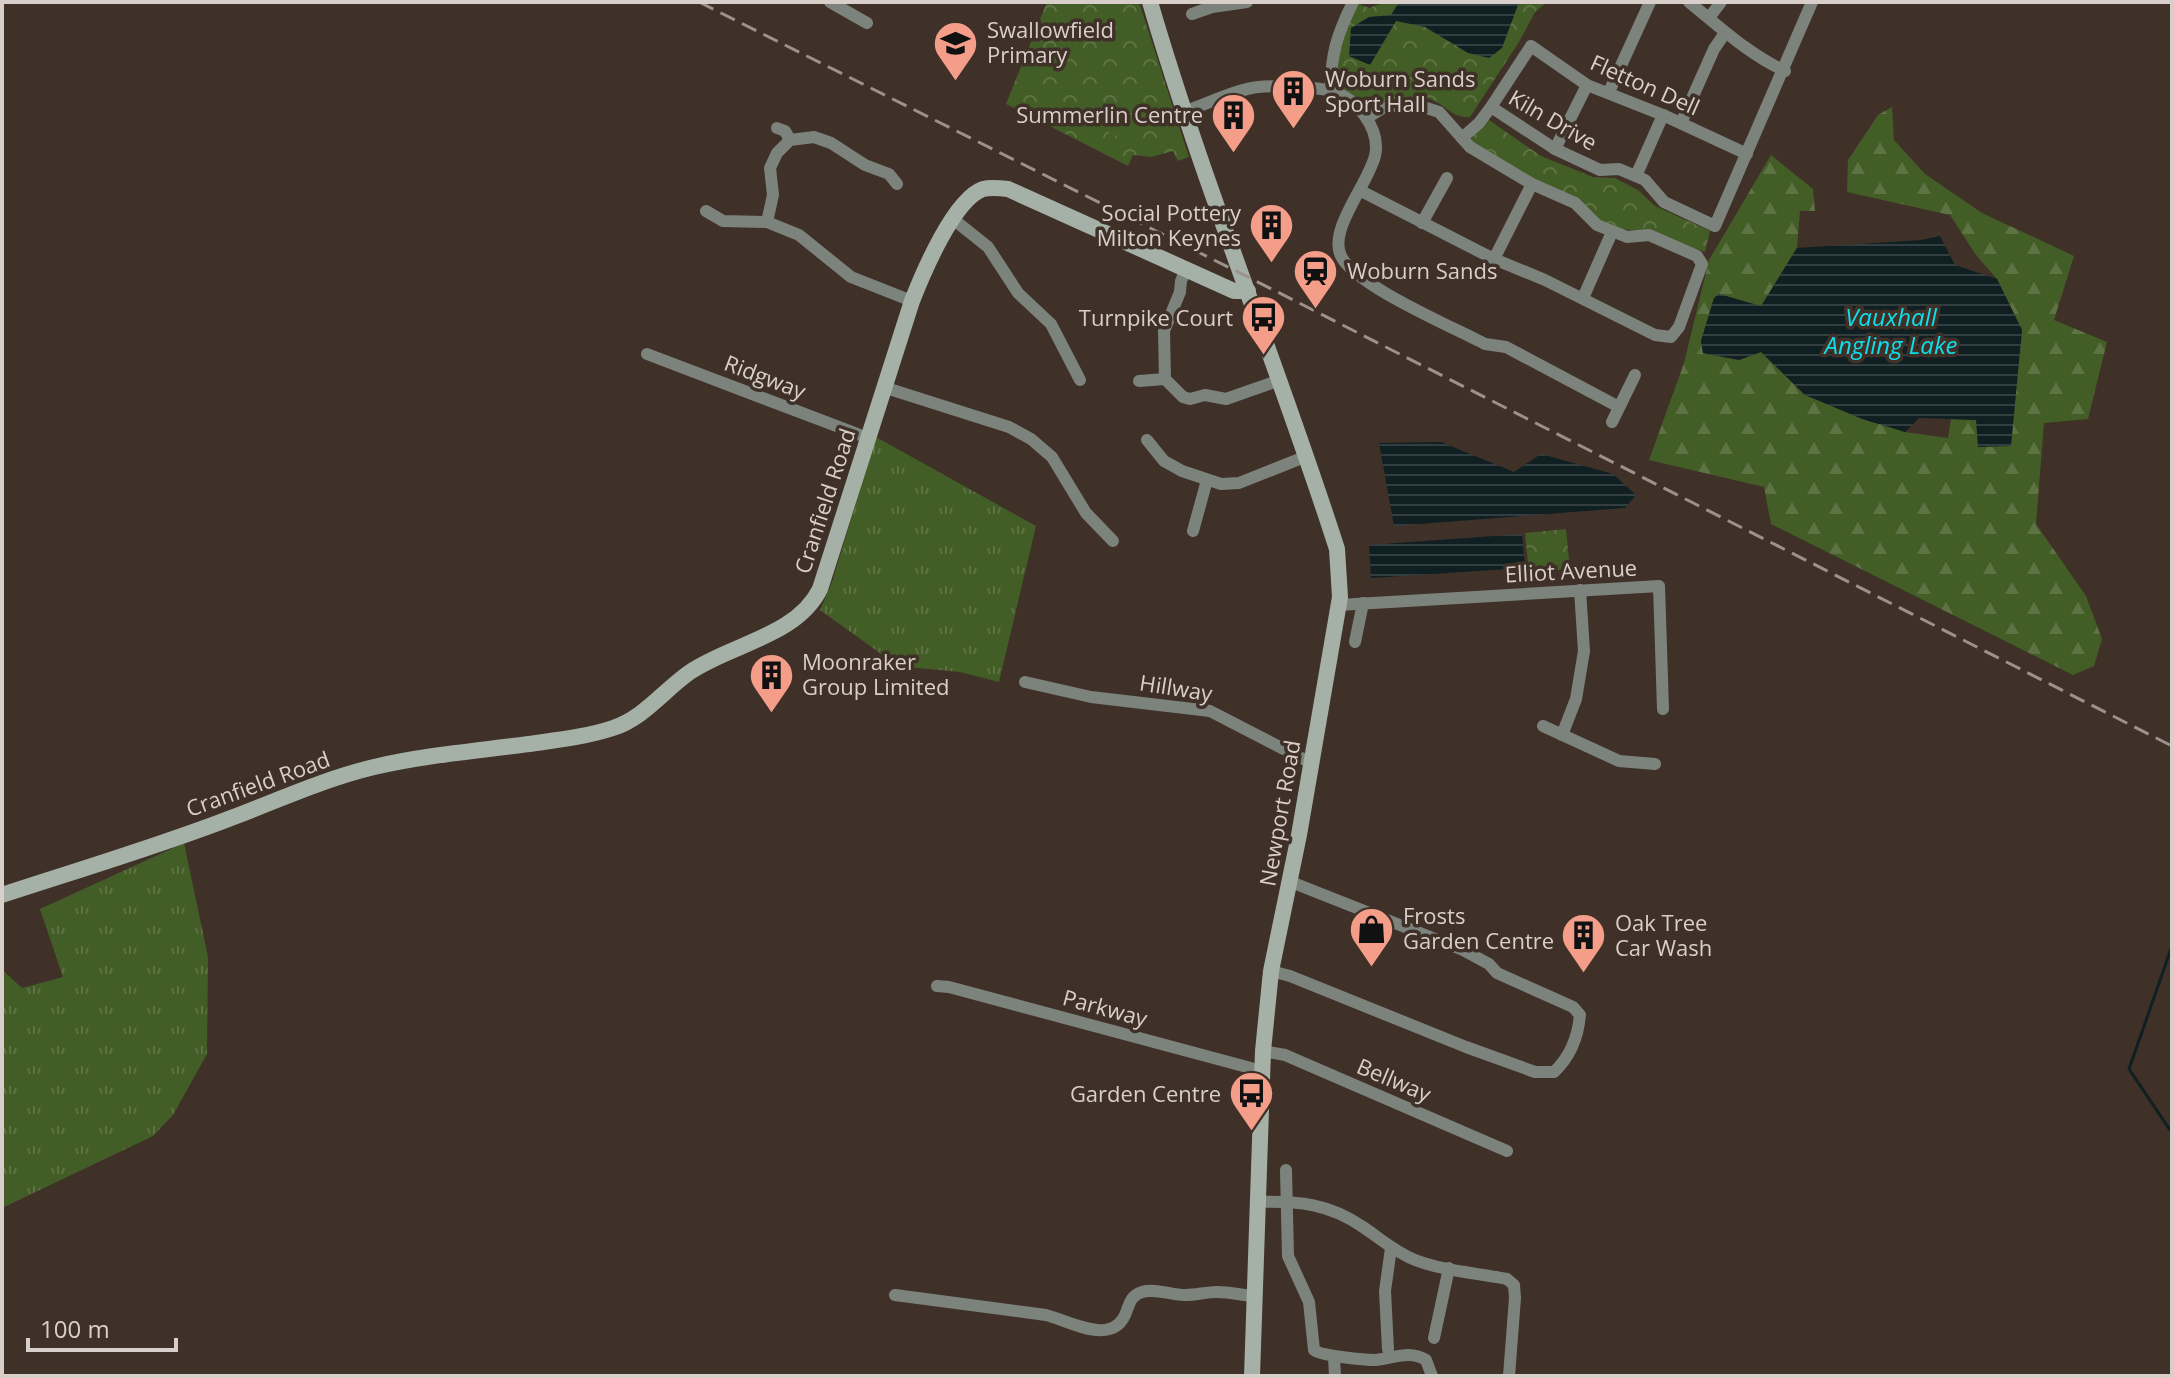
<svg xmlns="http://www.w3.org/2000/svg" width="2174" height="1378" viewBox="0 0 2174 1378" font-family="'Open Sans',sans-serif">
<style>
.grass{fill:url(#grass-tufts)}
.forest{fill:url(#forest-firs)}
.park{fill:url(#park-crowns)}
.pitch{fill:#435d26}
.water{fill:url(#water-rules)}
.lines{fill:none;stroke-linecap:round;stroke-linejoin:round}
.stream{stroke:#101f21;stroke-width:3}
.street{stroke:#7c837d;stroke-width:12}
.secondary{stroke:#a5b0a6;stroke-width:16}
.rail{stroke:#9d928b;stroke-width:3;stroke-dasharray:16 8;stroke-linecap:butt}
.labels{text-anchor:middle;stroke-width:7;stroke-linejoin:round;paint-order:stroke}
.poi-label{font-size:22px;fill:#d9cfca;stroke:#3f3028;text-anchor:start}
.street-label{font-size:22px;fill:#d9cfca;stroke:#3f3028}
.water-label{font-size:24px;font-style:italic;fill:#0fdeea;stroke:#3f3028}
</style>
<defs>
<pattern id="grass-tufts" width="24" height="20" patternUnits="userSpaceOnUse" patternTransform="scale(2)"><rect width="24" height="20" fill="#435d26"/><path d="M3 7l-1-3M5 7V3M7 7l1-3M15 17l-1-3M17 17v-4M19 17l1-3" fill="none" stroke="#5e7344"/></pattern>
<pattern id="forest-firs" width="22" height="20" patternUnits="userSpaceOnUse" patternTransform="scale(2)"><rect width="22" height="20" fill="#435d26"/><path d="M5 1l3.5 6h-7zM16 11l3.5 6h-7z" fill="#5e7344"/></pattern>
<pattern id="park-crowns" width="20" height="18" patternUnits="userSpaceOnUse" patternTransform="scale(2)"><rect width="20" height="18" fill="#435d26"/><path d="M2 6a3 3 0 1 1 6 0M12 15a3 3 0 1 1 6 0" fill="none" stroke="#5e7344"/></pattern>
<pattern id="water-rules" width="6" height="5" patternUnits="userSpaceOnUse" patternTransform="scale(2)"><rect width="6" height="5" fill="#101f21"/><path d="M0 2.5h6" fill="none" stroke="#323e40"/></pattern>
</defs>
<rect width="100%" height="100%" fill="#3f3028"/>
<g class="grass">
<path d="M876,437l160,89 -37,156 -39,-10 -73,-7 -4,-4 1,-5 -64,-46 12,-28z"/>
<path d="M184,843l24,114 -1,97 -34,61 -20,21 -151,72v-238l20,18 41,-11 -23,-68z"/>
</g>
<path class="forest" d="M1892,107l2,33 31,34 57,39 92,43 -20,64 53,22 -19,77 -44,4 -8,101 50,72 16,43 -8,27 -21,9 -302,-151 -7,-37 -115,-27 35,-97 25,-103 62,-105 42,34 2,22h-15l-3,37 -36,59 -42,-13 -5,4 -13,43 2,12 36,7 22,-8 44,43 100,37 43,6 3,-19 26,1 40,-46 5,-44 -25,-51 -21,-24 -26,-40 -103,-23 1,-32 30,-45z"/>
<g class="park">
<path d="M1047,2h92l50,155 -11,4 -5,-10 -22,6 -18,-2 -5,11 -122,-62z"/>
<path d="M1386,2h161l-12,10 -16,30 -49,75c-19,0 -20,-8 -35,-16 -22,-10 -48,0 -70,6l-29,-20 4,-40 17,-44 12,5z"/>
<path d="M1486,118l55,38 52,21 22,1 23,12 17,16 55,25 -5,21 -63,-21 -25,-2 -16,-5 -131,-83z"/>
<path d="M1566,529l4,40 -41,4 -4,-40z"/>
</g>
<path class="pitch" d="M1106,111l37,21c-5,10 -11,19 -24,14l1,-8 -22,-12z"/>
<g class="water">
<path d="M1399,2h120l-17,46 -13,10 -21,-5 -43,-26 -29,-6 -26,44 -21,-9 2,-28 18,-11 22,-2z"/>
<path d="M1940,236l15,29 42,14 25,51 -11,116 -33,1 -2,-27 -57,-2 -14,14 -43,-13 -57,-24 -44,-43 -22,8 -36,-7 -2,-12 13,-43 5,-4 42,12 36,-58 124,-8z"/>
<path d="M1441,442l73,30 27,-18 72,20 23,21 -11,13 -231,18 -15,-83z"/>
<path d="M1522,534l3,34 -154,10 -2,-33z"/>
</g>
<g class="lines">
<path class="stream" d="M2172,946l-43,123 43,64"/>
<g class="street">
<path d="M830,2l37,21"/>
<path d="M1689,2c31,25 59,52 96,69"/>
<path d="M1192,14l20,-7 35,-5"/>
<path d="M1709,18l12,-16"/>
<path d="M1330,90c2,-38 6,-53 23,-88"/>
<path d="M1609,92l41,-90"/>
<path d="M1183,112c22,-7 53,-23 75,-25 15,-2 60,0 73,4 26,7 50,38 44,65 -8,30 -47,74 -34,100 13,29 112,71 144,88l21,3 113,60"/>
<path d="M1681,123l33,-74 11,-16"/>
<path d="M777,128l8,3 5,9"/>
<path d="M1462,138l17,-15 12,-16"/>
<path d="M1555,149l32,-64"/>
<path d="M1747,154l-84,-39 -76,-30 -56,-39 -40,61 64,42 45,21 19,-1 26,11 19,22 51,24 97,-224"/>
<path d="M1636,176l27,-61"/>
<path d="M1361,191l133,68 51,21 110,55 16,2 8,-10 23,-63 -5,-8 -48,-21 -22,2 -30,-12 -22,-22 -43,-19 -62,-37 -31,-35 -28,-9 -28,5 -16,10"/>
<path d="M706,211l17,10 44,1 32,13 52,42 61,24"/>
<path d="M953,219l35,28 30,46 33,31 29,56"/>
<path d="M767,222l6,-27 -3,-27 7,-15 13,-13 24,-3 17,6 34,22 24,9 8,10"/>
<path d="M1422,223l25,-45"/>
<path d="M1494,259l38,-75"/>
<path d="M1186,269l-5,12 -1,11 -16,39 1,48 18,18 7,2 15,-4 21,4 54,-19"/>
<path d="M1583,298l29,-66"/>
<path d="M647,354l221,84"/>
<path d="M1139,381l26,-2"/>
<path d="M883,387l126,40 22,12 21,18 34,56 27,28"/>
<path d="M1612,422l23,-47"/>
<path d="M1147,440l17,21 18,10 39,13 18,-1 68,-27"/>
<path d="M1193,531l14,-51"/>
<path d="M1339,605l320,-19 4,123"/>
<path d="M1355,642l8,-39"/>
<path d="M1025,682l66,15 119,14 101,52"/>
<path d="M1543,726l76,35 36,3"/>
<path d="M1562,735l14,-36 8,-48 -4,-61"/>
<path d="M1271,971l19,5 176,71 69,25h19c16,-15 24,-35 26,-57l-7,-8 -76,-34 -8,-9 -26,-14 -172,-68"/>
<path d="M937,986l12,1 313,84"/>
<path d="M1263,1051l22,4 222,96"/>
<path d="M1286,1170l2,86 21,46 5,48c7,6 51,10 62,10 19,-2 33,-10 50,0l6,16"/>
<path d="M1257,1202c41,-1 71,1 106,25 18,12 32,25 52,33 29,11 62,13 92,19l7,6 1,13 -6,78"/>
<path d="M895,1295l151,20c26,7 69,33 81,-5 3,-8 5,-15 15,-18 13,-4 29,3 43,3 11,0 21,-3 32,-3 12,0 25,3 37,4"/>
<path d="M1434,1338l15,-70"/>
<path d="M1388,1349l-3,-58 6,-43"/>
<path d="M1334,1357l1,19"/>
</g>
<g class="secondary">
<path d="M1150,2c54,185 128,363 187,547l3,48 -41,238 -28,136 -8,80 -11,325"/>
<path d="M2,895c76,-25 154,-48 229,-77 48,-18 93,-39 143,-51 51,-12 103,-16 155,-23 28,-4 57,-7 84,-16 31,-10 51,-38 77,-56 41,-28 107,-36 130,-83l92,-288c11,-28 42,-102 71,-112 8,-2 17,-1 25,0l226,102h14"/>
</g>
<path class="rail" d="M699,2l543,272 930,472"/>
</g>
<defs>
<symbol id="school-pin" viewBox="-11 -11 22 30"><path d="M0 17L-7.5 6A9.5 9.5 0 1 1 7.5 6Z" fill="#f49e8a" stroke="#3f3028"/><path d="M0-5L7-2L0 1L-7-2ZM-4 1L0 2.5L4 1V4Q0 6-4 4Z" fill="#111"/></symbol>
<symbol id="building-pin" viewBox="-11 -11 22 30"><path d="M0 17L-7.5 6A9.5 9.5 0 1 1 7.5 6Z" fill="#f49e8a" stroke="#3f3028"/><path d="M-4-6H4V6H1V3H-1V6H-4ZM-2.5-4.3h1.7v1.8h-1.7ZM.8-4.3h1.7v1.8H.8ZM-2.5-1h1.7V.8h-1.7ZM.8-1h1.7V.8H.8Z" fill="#111"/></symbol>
<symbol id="station-pin" viewBox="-11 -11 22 30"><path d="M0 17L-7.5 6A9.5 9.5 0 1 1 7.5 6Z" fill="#f49e8a" stroke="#3f3028"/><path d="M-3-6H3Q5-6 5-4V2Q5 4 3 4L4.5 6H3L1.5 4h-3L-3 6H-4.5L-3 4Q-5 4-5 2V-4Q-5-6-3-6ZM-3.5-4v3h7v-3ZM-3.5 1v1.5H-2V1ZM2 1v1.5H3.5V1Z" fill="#111"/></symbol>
<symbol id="bus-pin" viewBox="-11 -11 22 30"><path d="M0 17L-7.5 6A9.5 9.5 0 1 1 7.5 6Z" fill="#f49e8a" stroke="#3f3028"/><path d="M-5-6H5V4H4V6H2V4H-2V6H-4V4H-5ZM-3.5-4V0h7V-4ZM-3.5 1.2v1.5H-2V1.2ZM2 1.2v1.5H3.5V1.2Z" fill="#111"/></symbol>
<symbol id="shop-pin" viewBox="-11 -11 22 30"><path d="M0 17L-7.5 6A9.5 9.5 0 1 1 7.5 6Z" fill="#f49e8a" stroke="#3f3028"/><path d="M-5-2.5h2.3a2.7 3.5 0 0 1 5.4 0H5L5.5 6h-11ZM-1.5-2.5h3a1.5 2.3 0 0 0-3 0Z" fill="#111"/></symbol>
</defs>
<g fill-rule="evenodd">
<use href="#school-pin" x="930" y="18" width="51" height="69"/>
<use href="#building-pin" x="1268" y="66" width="51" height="69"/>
<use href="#building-pin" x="1208" y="90" width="51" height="69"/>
<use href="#building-pin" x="1246" y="200" width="51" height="69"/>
<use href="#station-pin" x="1290" y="246" width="51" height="69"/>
<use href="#bus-pin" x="1238" y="292" width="51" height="69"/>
<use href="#building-pin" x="746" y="650" width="51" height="69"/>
<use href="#shop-pin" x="1346" y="904" width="51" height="69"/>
<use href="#building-pin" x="1558" y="910" width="51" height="69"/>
<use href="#bus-pin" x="1226" y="1068" width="51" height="69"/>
</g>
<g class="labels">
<g class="poi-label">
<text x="987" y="38">Swallowfield<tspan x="987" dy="25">Primary</tspan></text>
<text x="1325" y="87">Woburn Sands<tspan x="1325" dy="25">Sport Hall</tspan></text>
<text x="1203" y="123" text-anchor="end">Summerlin Centre</text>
<text x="1241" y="221" text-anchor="end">Social Pottery<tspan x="1241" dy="25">Milton Keynes</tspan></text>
<text x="1347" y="279">Woburn Sands</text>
<text x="1233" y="326" text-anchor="end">Turnpike Court</text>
<text x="802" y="670">Moonraker<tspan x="802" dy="25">Group Limited</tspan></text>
<text x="1403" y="924">Frosts<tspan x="1403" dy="25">Garden Centre</tspan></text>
<text x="1615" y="931">Oak Tree<tspan x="1615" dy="25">Car Wash</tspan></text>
<text x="1221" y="1102" text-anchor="end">Garden Centre</text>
</g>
<g class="street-label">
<text transform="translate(1645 85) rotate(24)" y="8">Fletton Dell</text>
<text transform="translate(1553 120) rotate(30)" y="8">Kiln Drive</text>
<text transform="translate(765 377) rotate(21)" y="8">Ridgway</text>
<text transform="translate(825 501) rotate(-72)" y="8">Cranfield Road</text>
<text transform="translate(1571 571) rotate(-3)" y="8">Elliot Avenue</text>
<text transform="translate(1176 688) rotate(9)" y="8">Hillway</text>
<text transform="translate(258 784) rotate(-20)" y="8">Cranfield Road</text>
<text transform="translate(1280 813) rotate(-80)" y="8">Newport Road</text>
<text transform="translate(1105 1008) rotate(15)" y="8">Parkway</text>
<text transform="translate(1394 1080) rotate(23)" y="8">Bellway</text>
</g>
<g class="water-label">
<text x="1891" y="326">Vauxhall<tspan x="1891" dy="28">Angling Lake</tspan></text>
</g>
</g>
<rect width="2174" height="1378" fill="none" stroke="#d9cfca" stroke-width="8"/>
<path d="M28 1338v12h148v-12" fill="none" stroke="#d9cfca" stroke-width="4"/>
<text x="40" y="1338" font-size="24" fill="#d9cfca" stroke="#3f3028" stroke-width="6" paint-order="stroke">100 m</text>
</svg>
